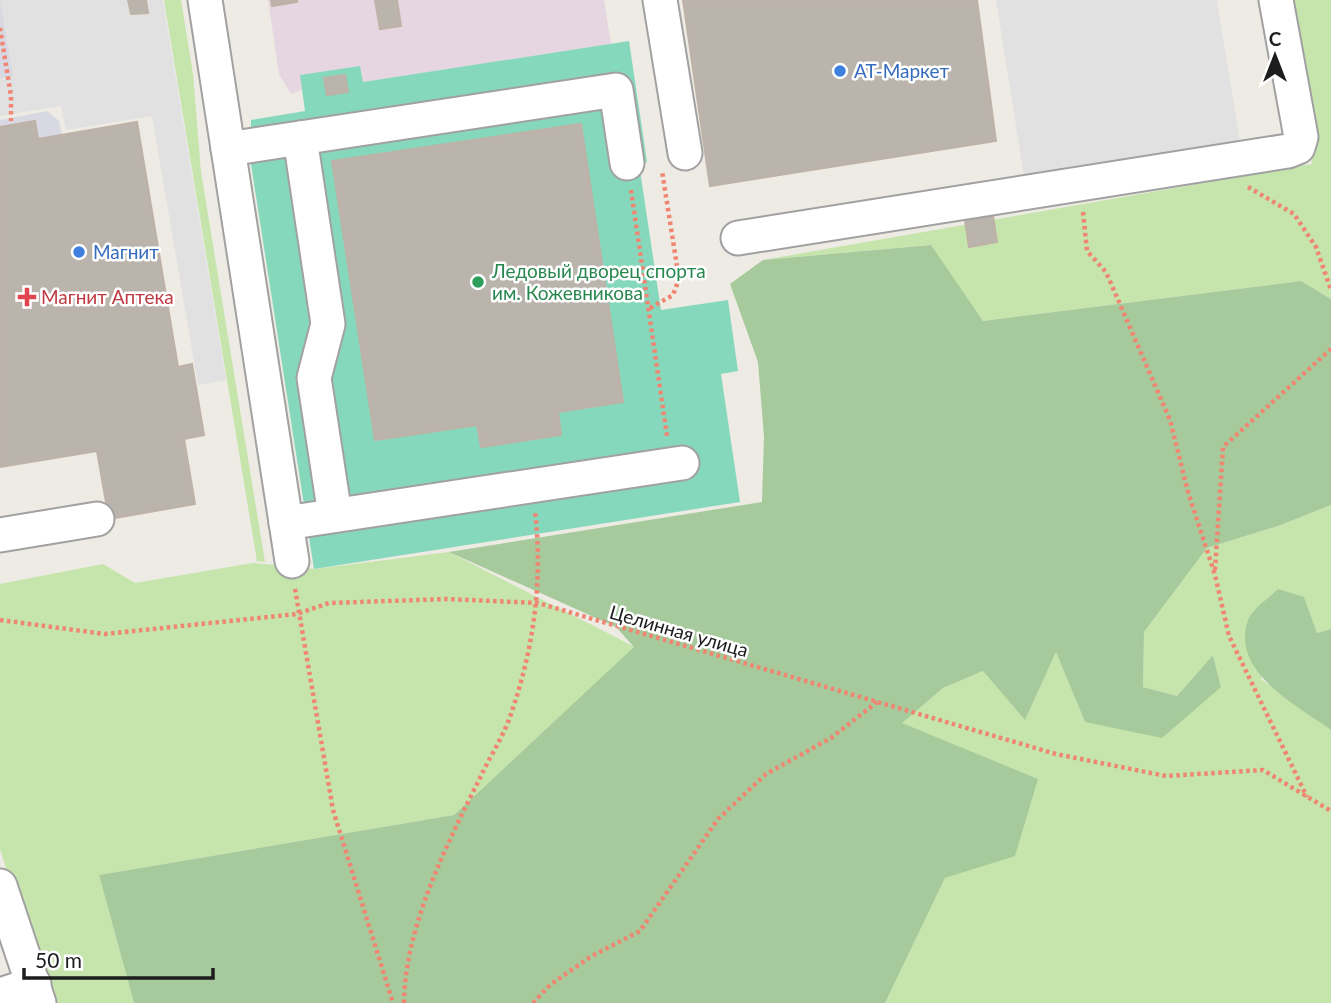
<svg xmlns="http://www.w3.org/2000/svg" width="1331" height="1003" viewBox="0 0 1331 1003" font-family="Lato,sans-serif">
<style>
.industrial{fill:#e6d6e2}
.grass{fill:#c5e5ac}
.forest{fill:#a6ca9b}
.pitch{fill:#86d8bd}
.parking{fill:#e1e1e1}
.plaza{fill:#d8d8e3}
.building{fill:#bab4ad;stroke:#beb2a7;stroke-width:2}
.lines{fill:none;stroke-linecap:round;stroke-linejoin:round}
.minor-casing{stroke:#a1a1a1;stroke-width:37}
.path{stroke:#f08672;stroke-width:4.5;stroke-dasharray:3.5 3.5;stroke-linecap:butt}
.minor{stroke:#fff;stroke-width:33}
.shop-dot{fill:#3f7fe0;stroke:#fff;stroke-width:2.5}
.leisure-dot{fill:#2e9e5b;stroke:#fff;stroke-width:2.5}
.health-dot{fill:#e0444e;stroke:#fff;stroke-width:2.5}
.labels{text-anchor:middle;stroke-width:5;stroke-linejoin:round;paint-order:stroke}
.shop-label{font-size:19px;fill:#366cbe;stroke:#fff;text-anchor:start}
.leisure-label{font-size:19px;fill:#27864d;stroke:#fff;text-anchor:start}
.health-label{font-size:19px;fill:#be3a42;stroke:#fff;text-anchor:start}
.street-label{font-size:19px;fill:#1d1d1d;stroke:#fff}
</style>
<rect width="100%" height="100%" fill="#edebe3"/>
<path class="industrial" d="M268,0h336l7,44 -248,38 -3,-16 -69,28 -12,-20z"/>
<g class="grass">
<path d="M164,0h17l12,74 8,98 64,390 -8,-1z"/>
<path d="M1285,0h46v299l-30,-18 -318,40 -53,-76 -167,15 549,-96z"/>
<path d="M1331,505v124l-14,4 -13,-36 -43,82 70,51v273h-446l60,-125 70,-23 22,-76 -136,-56 42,-35 40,-17 42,48 31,-67 29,70 136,-35 -8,-32 -36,41 -34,-9 1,-55 63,-84 71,-22z"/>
<path d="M449,552l186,95 -181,168 -355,60 35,128h-85l-49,-154v-265l103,-20 32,19 118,-20 61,6z"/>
</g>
<g class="forest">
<path d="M931,245l52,76 318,-40 30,18v206l-53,21 -71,22 -63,84 -1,55 34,9 36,-41 8,32 -59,51 -77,-16 -29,-70 -31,68 -42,-49 -40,17 -41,35 136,56 -23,77 -70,22 -60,125h-751l-35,-128 355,-60 180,-168 -18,-20 -167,-75 313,-50 2,-65 -6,-75 -28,-78 33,-24z"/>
<path d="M1278,589l26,8 13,36 14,-4v101c-34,-25 -101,-58 -83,-110 4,-11 22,-23 30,-31z"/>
</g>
<path class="pitch" d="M629,41l18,121 -8,2 22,146 67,-10 10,71 -17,3 19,128 -426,67 -63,-405v-44l54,-9 -5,-36 60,-9 3,16z"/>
<g class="parking">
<path d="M0,0h163l63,380 -28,5 -46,-269 -86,14 -5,-24 -61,10z"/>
<path d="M996,0h221l24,149 -216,34z"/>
</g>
<g class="plaza">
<path d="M0,0l13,76 -13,2z"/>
<path d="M47,111l12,10 3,14 -24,4 -3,-17 -35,5v-7z"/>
</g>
<g class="building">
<path d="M128,0h18l2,13 -17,1z"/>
<path d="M271,0h26v2l-25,4z"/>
<path d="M375,0h22l4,26 -21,3z"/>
<path d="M683,0h294l19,141 -286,45z"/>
<path d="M345,75l3,17 -21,3 -3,-17z"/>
<path d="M35,121l3,18 99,-17 41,245 14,-3 12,71 -20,4 11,65 -86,15 -12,-68 -97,16v-340z"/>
<path d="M581,124l42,278 -65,10 3,23 -80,12 -4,-22 -102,15 -43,-279z"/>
<path d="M993,216l4,26 -28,5 -4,-27z"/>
</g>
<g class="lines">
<defs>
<g id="minor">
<path d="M205,0l87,561"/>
<path d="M660,0l25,153"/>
<path d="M300,138l316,-48 11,73"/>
<path d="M228,149l72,-11 28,186 -14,54 21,137"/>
<path d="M738,238l550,-87 10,-4 3,-10 -25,-137"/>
<path d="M286,523l396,-60"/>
<path d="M0,535l97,-16"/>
<path d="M0,886l39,117"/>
<path d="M0,995l34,-11"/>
</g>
</defs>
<use href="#minor" class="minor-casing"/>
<g class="path">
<path d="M0,28l11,68v25"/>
<path d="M1248,187l46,27 22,33 15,43"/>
<path d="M631,190l36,246"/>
<path d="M1083,212l4,39 19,21 64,148 18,72 27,83 14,61 78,161"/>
<path d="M650,308l23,-13 6,-16 -17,-108"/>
<path d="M1215,570l8,-123 108,-98"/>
<path d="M295,589l38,221 60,193"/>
<path d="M0,620l105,14 192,-20 32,-11 118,-4 91,4 518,151 110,22 97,-6 68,41"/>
<path d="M404,1003c1,-76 42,-157 76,-225 10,-22 25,-44 32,-67 22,-65 31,-131 23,-199"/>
<path d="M533,1003l17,-18 40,-28 50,-26 78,-112 48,-45 65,-36 46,-36"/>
</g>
<use href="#minor" class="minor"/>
</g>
<g class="shop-dot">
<circle cx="840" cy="71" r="7"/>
<circle cx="79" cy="252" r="7"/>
</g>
<circle class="leisure-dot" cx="478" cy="282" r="7"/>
<path class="health-dot" d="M23.5 286.5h7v7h7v7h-7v7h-7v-7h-7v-7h7z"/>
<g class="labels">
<g class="shop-label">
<text x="854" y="78">АТ-Маркет</text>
<text x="93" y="259">Магнит</text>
</g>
<g class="leisure-label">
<text x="492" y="278">Ледовый дворец спорта<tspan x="492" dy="22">им. Кожевникова</tspan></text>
</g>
<g class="health-label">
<text x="41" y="304">Магнит Аптека</text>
</g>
<g class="street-label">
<text transform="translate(679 631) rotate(16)" y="7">Целинная улица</text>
</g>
</g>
<g transform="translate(1275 56)" stroke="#ffffff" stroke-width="5" paint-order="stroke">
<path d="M0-5L12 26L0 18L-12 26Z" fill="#1d1d1d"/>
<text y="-10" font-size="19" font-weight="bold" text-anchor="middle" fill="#1d1d1d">С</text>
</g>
<path d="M24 968v10h189v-10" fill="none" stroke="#1d1d1d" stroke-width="3.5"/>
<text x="35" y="968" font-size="21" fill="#1d1d1d" stroke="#ffffff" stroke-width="5" paint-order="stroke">50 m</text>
</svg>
